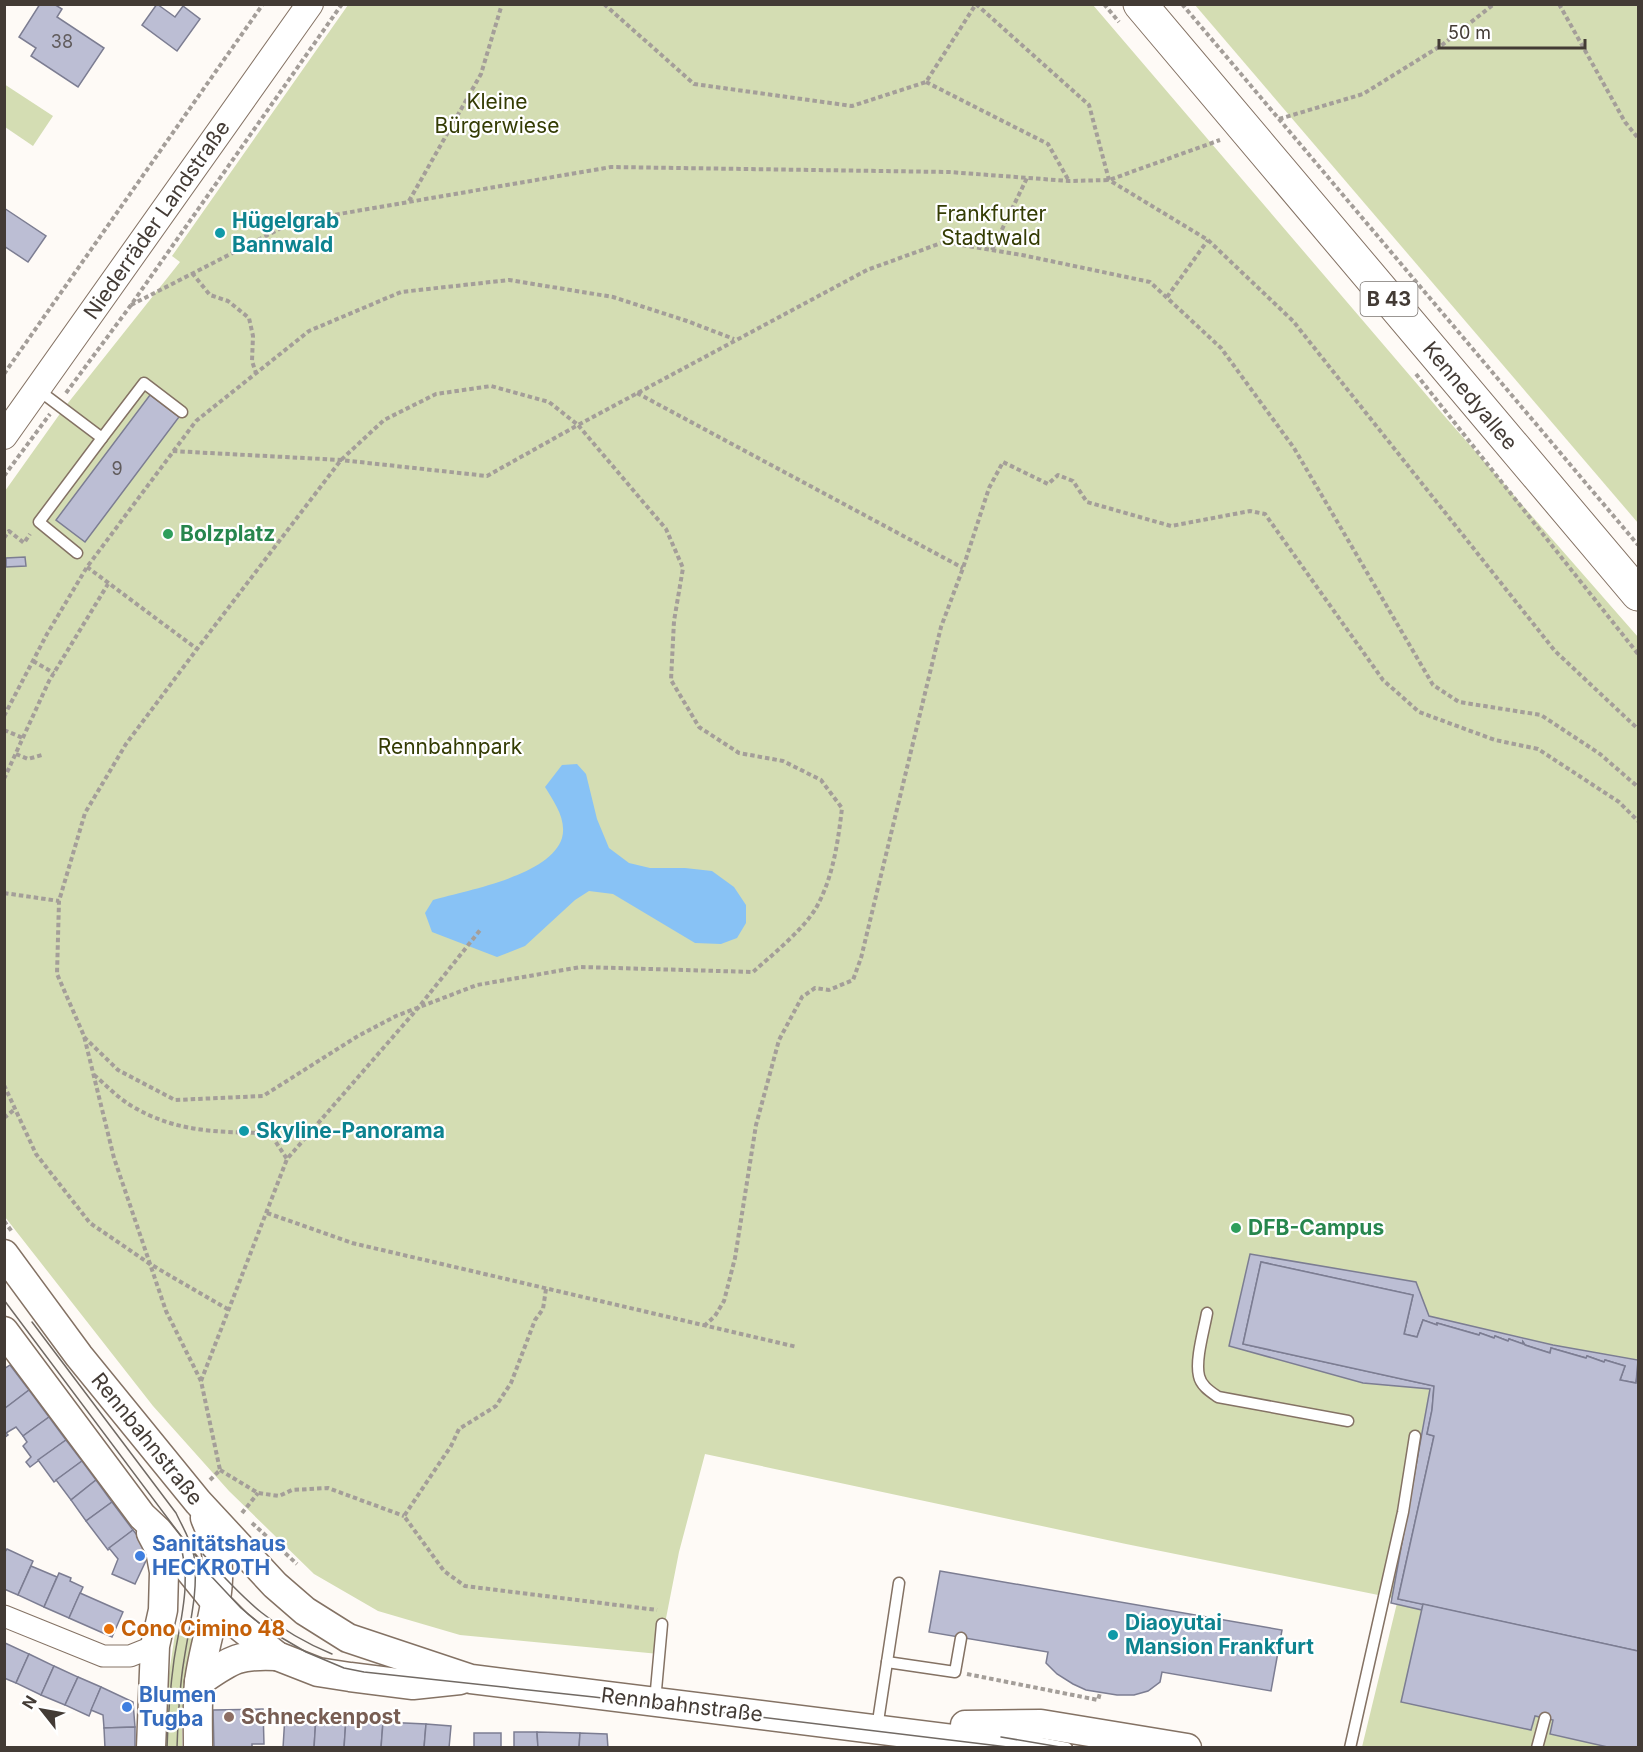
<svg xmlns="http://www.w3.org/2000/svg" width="1643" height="1752" viewBox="0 0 1643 1752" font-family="Inter,sans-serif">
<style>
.green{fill:#d4ddb3}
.water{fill:#88c2f5}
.building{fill:#bcbed4;stroke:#7c7d92;stroke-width:1.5}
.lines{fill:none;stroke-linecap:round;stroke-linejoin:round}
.service-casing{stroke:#847264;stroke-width:13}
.minor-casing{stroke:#847264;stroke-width:23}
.tertiary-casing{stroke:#847264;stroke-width:28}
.secondary-casing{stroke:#847264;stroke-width:31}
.primary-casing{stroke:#847264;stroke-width:35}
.path{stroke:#a49e99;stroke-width:4;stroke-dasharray:4.5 3;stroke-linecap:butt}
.service{stroke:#fff;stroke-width:10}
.minor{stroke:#fff;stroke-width:21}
.tertiary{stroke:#fff;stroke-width:26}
.secondary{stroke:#fff;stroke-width:28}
.primary{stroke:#fff;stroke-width:33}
.tram{stroke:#716a64;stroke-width:1.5}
.culture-dot{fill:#0f9aa8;stroke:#fff;stroke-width:2}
.leisure-dot{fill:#2e9e5b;stroke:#fff;stroke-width:2}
.shop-dot{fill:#3f7fe0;stroke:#fff;stroke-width:2}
.food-dot{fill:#e8710a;stroke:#fff;stroke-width:2}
.education-dot{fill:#8d6e63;stroke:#fff;stroke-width:2}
.labels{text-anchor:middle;stroke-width:4.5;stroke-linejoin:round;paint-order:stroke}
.number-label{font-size:18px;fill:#615c5d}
.shield{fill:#fff;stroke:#7b7672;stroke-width:1.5}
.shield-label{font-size:20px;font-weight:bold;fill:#433b35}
.park-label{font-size:21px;fill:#343c04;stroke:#fff}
.street-label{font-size:21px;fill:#433b35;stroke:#fff}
.culture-label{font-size:21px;font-weight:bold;fill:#0d838f;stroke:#fff;text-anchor:start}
.leisure-label{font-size:21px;font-weight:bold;fill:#27864d;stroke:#fff;text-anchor:start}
.shop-label{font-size:21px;font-weight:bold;fill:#366cbe;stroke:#fff;text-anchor:start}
.food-label{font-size:21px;font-weight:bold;fill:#c56008;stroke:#fff;text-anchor:start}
.education-label{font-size:21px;font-weight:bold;fill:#785e54;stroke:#fff;text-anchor:start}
</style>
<rect width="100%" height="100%" fill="#fefaf6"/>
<g class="green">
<path d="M348,5h745l354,414 191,218v1110h-276l36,-148 -272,-55 -421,-90 -26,98 -20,102 -199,-19 -82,-24 -64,-37 -85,-83 -76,-85 -148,-189v-726l59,-83 116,-146 -8,-6z"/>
<path d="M1195,5h443v518z"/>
<path d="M4,84l49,32 -20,30 -28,-19z"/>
<path d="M175,1634l17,5 -10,72v36l-18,1 3,-61z"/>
</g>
<path class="water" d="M577,764l9,10 11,45 12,29 20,15 21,5h35l27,3 22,16 12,18v18l-9,15 -16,6 -26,-1 -82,-49 -24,-3 -14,9 -50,46 -28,11 -65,-25 -7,-19 8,-13c34,-10 117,-24 129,-62 5,-19 -8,-36 -17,-51l17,-22z"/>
<g class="building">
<path d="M40,4h14l8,5 -5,8 47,31 -26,39 -47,-31 5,-8 -17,-11z"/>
<path d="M157,4l18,13 8,-11 17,13 -23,32 -35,-26z"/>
<path d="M4,208l42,28 -18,26 -24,-16z"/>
<path d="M150,395l29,22 -94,125 -29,-22z"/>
<path d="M25,557l1,9 -20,1v-9z"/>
<path d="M1250,1254l166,28 13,34 124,29 85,15 -2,23 -16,-3 5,-14 -20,-6 -1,2 -17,-6 -1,2 -35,-10 -1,5 -25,-8 -2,-3v2l-14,-5 -1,2 -13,-5 -1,2 -14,-5 -1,2 -42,-12v2l-14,-5 -6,17 -13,-3 9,-39 -152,-33 -18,82 191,42 -2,24 -5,24 7,2 -36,163 25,5 -1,6 -31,-7 39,-214 -67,-6 -134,-37z"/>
<path d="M1261,1262l152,33 -9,39 13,3 6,-17 14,5v-2l42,12 1,-2 14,5 1,-2 13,5 1,-2 14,5v-2l2,3 25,8 1,-5 35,10 1,-2 17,6 1,-2 20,6 -5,14 16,3 2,-14v282l-240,-52 36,-163 -7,-2 5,-24 2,-24 -191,-42z"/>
<path d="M10,1365l19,25 -25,19v-40z"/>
<path d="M29,1390l20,27 -26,19 -7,-9 -10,6 2,2 -4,3v-29z"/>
<path d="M49,1417l17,23 -36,27 -4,-5 5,-5 -8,-11 4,-4 -4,-6z"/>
<path d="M66,1440l16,21 -28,21 -16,-22z"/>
<path d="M82,1461l14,19 -25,20 -15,-20z"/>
<path d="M96,1480l16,22 -26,19 -15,-21z"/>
<path d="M112,1502l21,28 -25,20 -22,-29z"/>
<path d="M133,1530l17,22 -15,32 -23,-10 6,-15 -9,-11z"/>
<path d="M7,1549l26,12 -15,34 -14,-6v-36z"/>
<path d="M31,1566l26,11 -13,30 -26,-12z"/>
<path d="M940,1571l342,59 -11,61 -109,-19 -2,10 -12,9 -14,4h-17l-31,-5 -13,-6 -16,-10 -11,-11 2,-11 -119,-20z"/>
<path d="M59,1573l12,5 -1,3 13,6 -14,31 -25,-11z"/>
<path d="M80,1593l43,19 -11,25 -43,-19z"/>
<path d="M1423,1604l215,47v97h-26l-62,-14 3,-14 -18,-4 -4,14 -130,-28z"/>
<path d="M5,1643l24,11 -13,29 -12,-5z"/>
<path d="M29,1654l25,12 -13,29 -25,-12z"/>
<path d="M54,1666l24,11 -13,28 -24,-10z"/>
<path d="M78,1677l23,10 -12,29 -24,-11z"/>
<path d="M101,1687l32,15 2,25 -31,1 -1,-13 -12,-5z"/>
<path d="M263,1709l1,35h-12v4h-38l-1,-38z"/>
<path d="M285,1715l31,2 -2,31h-31z"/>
<path d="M316,1717l30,2 -2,29h-30z"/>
<path d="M346,1719l37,3 -2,26h-37z"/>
<path d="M383,1722l43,2 -2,24h-43z"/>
<path d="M426,1724l25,2 -2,22h-25z"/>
<path d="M135,1727v21h-30l-1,-20z"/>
<path d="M514,1732h23l1,16h-24z"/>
<path d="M537,1732l43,1 -1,15h-41z"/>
<rect x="474" y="1733" width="27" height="15"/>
<path d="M580,1733l27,1 1,14h-29z"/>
</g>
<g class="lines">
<defs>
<g id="service">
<path d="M37,389l65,49 42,-55 38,29"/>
<path d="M77,553l-38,-31 63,-84"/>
<path d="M1207,1313c-3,17 -12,47 -8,63 2,10 12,16 19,21l130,24"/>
<path d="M887,1662l68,10 6,-34"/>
<path d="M655,1701l7,-77"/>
<path d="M877,1728l22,-145"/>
<path d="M1026,1740l41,8"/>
<path d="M1350,1748l53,-236 12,-76"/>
<path d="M1537,1748l8,-30"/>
</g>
<path id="minor" d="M4,1616l99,40h27l25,-10"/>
<path id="tertiary" d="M4,436l306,-432"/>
<g id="secondary">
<path d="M4,1254l75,102 119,146 77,83 30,26 43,27 123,41 555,69"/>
<path d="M4,1331l138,185 16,15 58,72 22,22 39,31 41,16 32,5 63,8 47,-5"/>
<path d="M151,1533l9,17 4,22 -1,38 -8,36 -4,102"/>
<path d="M199,1682c32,-22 38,-28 78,-26"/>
<path d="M965,1725l76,-1 146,24"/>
<path d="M198,1748c0,-22 -1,-44 1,-66 8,-61 35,-103 6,-164"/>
</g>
<path id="primary" d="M1140,4l498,590"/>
</defs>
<use href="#service" class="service-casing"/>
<use href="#minor" class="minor-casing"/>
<use href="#tertiary" class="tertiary-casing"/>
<use href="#secondary" class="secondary-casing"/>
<use href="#primary" class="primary-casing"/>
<g class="path">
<path d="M604,4l90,80 158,22 74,-24 50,-78"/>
<path d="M976,4l113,101 20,75 99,60 85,81 262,330 83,78"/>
<path d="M1104,4l15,18"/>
<path d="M1182,4l456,541"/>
<path d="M1559,4l66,118 13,16"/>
<path d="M926,82l122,62 21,37"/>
<path d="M1279,119l84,-25 79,-49 52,-41"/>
<path d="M409,201l72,-127 21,-70"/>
<path d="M992,250l35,-72"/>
<path d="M192,273l18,22 18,6 21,17 4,18 -1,25 4,12"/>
<path d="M1167,297l41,-57"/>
<path d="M131,305l162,-83 318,-55 338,5 120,9 40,-1 111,-40"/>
<path d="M4,374l259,-370"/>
<path d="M1416,374l222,280"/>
<path d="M66,393l65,-88 211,-301"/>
<path d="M637,393l326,175"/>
<path d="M4,476l46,-62"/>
<path d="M4,538l5,-7 15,12 6,-9"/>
<path d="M87,567l110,82"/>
<path d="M33,661l21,12"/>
<path d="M4,716l43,-82 40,-67 109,-146 113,-90 92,-39 108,-12 104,17 74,24 47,18"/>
<path d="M4,730l19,8"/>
<path d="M16,754l12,5 14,-4"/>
<path d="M4,779l45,-98 59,-97"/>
<path d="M4,893l55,8"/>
<path d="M84,1037l34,33 57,30 88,-4 95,-60 38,-20 81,-31 104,-18 172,5c19,-17 50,-42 63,-64 17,-30 22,-66 26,-100l-21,-28 -38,-19 -44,-8 -40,-26 -28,-47 3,-59 9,-53 -17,-39 -88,-104 -91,51 -146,-16 -169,-9"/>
<path d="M94,1075c11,9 23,22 36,30 46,28 88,27 140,28l17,26"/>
<path d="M4,1085l32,69 54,69 60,41 79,46"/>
<path d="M4,1118l11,-9"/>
<path d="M267,1213l85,30 445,104"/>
<path d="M4,1221l9,12"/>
<path d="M546,1289l-3,20 -8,11 -24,63 -15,23 -37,23 -8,17 -47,70 40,55 21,15 192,24"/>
<path d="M704,1326l11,-10 9,-15 11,-43 21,-133 23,-85 23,-43 13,-9 14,2 24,-10 8,-22 80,-331 22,-59 26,-80 14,-26 45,22 10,-9 15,6 14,21 84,24 79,-15 15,3 118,166 36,32 76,28 43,9 81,53 19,19"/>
<path d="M201,1381l86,-222 131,-151 63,-79"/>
<path d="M220,1470l38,23 21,3 13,-6 36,-2 76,28"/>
<path d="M210,1480l10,-10 -19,-89 -35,-70 -52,-153 -30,-122 -27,-62 2,-73 26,-88 41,-69 71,-95 144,-189 43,-40 52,-26 55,-8 58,16 29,23 289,-155 77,-28 78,13 128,27 71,66 73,100 139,237 26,17 82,13 59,39 38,33"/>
<path d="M242,1513l16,-20"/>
<path d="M252,1523l45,41"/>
<path d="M967,1674l131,26 2,-7"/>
</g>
<use href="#service" class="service"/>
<use href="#minor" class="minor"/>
<use href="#tertiary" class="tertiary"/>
<use href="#secondary" class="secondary"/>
<use href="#primary" class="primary"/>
<g class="tram">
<path d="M4,1300l207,276 30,32 24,20 41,24 38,16 20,4 230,25 422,51"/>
<path d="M32,1322l144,191c7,15 15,27 18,43 5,35 -5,70 -10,104 -5,29 -6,58 -7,88"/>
<path d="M203,1554c41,46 71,76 129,100"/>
<path d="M1001,1737l65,11"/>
<path d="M167,1748c1,-30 3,-59 7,-88 6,-39 19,-80 5,-119"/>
</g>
</g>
<g class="culture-dot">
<circle cx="220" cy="233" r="6"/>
<circle cx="244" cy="1131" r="6"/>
<circle cx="1113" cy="1635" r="6"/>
</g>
<g class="leisure-dot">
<circle cx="168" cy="534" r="6"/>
<circle cx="1236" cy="1228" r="6"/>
</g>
<g class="shop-dot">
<circle cx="140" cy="1556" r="6"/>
<circle cx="127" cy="1707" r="6"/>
</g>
<circle class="food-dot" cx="109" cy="1629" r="6"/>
<circle class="education-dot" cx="229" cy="1717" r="6"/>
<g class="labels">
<g class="number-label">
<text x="62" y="48">38</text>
<text x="117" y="475">9</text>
</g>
<rect class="shield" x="1360.5" y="282" width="57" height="34" rx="4.5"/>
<g class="shield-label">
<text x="1389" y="306">B 43</text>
</g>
<g class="park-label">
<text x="497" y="109">Kleine<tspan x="497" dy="24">Bürgerwiese</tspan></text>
<text x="991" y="221">Frankfurter<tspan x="991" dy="24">Stadtwald</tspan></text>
<text x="450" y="754">Rennbahnpark</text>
</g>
<g class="street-label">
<text transform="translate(157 220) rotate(-55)" y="7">Niederräder Landstraße</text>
<text transform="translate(1470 396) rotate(50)" y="7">Kennedyallee</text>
<text transform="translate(147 1439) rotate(51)" y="7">Rennbahnstraße</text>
<text transform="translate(682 1705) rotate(7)" y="7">Rennbahnstraße</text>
</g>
<g class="culture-label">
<text x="232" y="228">Hügelgrab<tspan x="232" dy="24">Bannwald</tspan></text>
<text x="256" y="1138">Skyline-Panorama</text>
<text x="1125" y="1630">Diaoyutai<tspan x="1125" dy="24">Mansion Frankfurt</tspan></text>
</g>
<g class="leisure-label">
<text x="180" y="541">Bolzplatz</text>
<text x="1248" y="1235">DFB-Campus</text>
</g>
<g class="shop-label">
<text x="152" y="1551">Sanitätshaus<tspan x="152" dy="24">HECKROTH</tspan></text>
<text x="139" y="1702">Blumen<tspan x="139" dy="24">Tugba</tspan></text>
</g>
<g class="food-label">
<text x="121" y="1636">Cono Cimino 48</text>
</g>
<g class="education-label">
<text x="241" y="1724">Schneckenpost</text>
</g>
</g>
<rect width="1643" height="1752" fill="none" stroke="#433b35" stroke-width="12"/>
<g transform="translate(42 1710) rotate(301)" stroke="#ffffff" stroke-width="4.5" paint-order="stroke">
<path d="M0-4.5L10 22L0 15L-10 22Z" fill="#433b35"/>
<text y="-9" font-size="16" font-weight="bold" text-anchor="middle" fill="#433b35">N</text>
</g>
<path d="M1439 39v9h146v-9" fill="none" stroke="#433b35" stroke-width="3"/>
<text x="1448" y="39" font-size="18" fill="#433b35" stroke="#ffffff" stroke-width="4.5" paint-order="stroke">50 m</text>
</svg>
